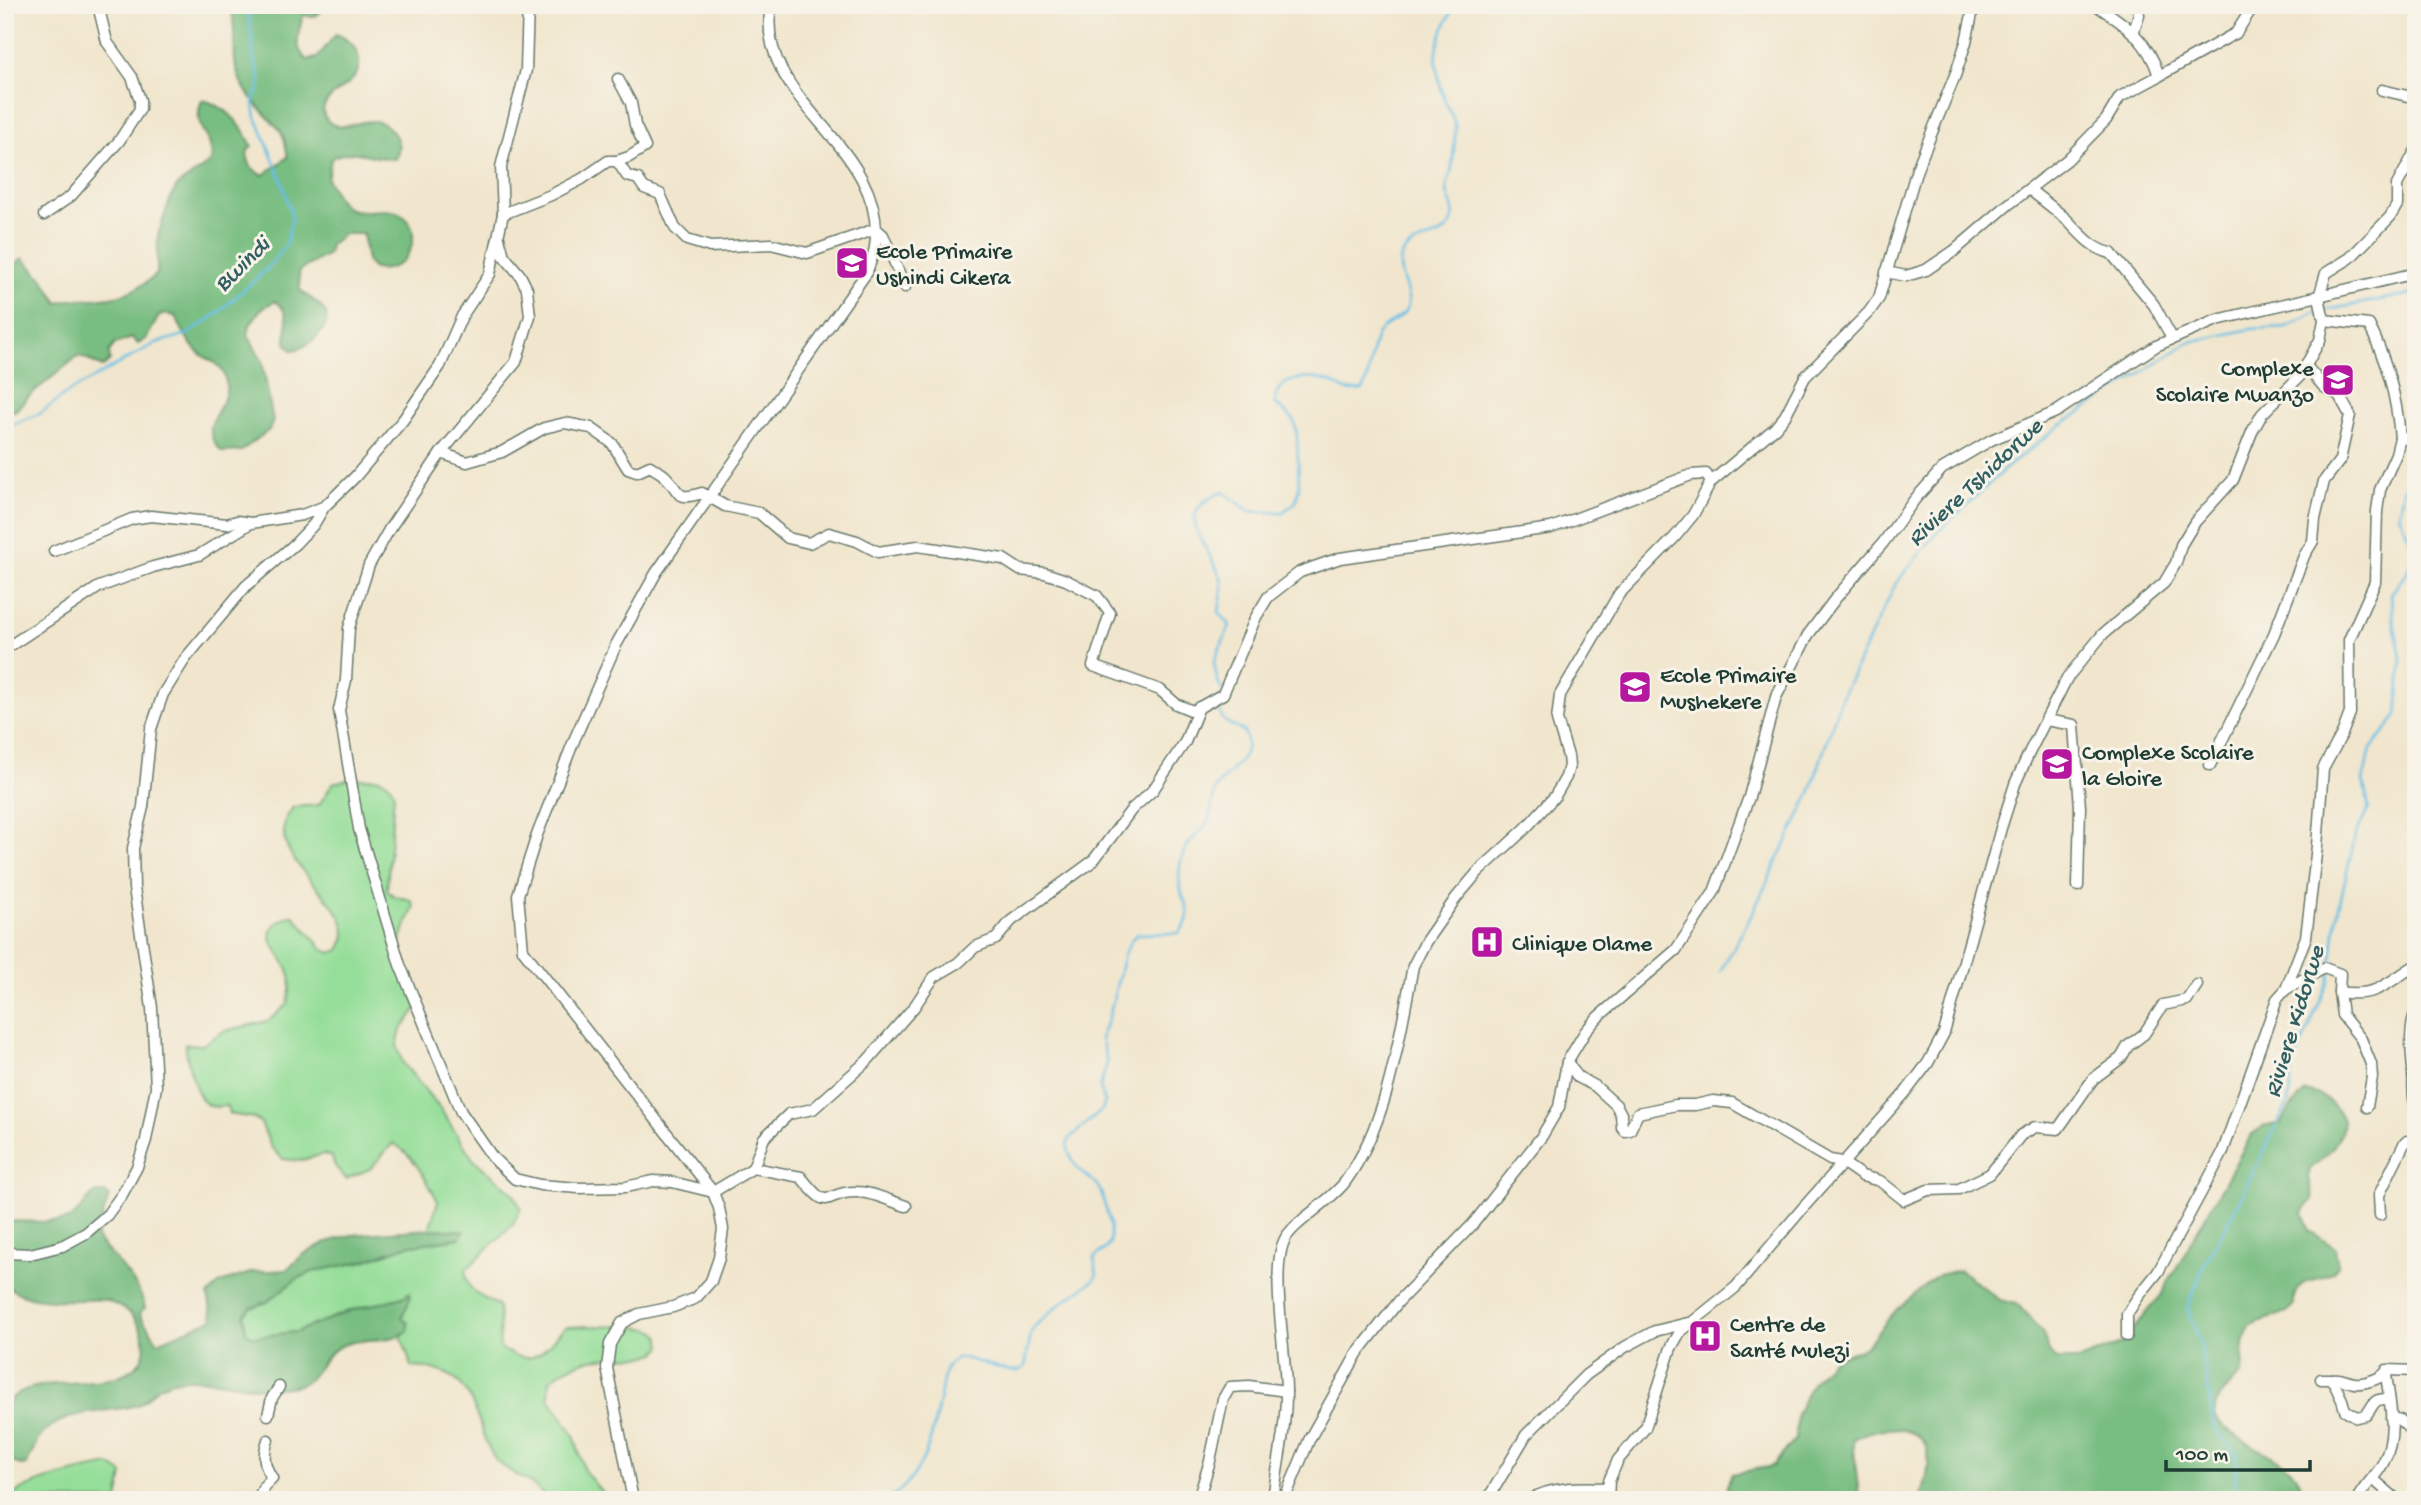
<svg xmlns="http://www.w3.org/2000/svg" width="2421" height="1505" viewBox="0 0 2421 1505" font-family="'Gochi Hand',sans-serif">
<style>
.green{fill:#95de99;stroke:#5a8e66;stroke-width:2}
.forest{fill:#78bd81;stroke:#4c7d5a;stroke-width:2}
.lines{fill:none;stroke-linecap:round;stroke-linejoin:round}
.stream{stroke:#67bfe5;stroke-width:2.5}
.street-casing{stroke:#68786a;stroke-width:13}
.street{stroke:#fff;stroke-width:10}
.labels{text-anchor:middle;stroke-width:6;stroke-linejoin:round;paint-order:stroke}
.poi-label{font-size:23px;fill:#1f3d34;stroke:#f7f3e8;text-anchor:start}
.water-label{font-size:24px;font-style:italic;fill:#315e60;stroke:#f7f3e8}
</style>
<rect width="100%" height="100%" fill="#f7f3e8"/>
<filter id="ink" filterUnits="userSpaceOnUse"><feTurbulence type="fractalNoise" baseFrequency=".0143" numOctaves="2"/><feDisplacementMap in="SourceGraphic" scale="14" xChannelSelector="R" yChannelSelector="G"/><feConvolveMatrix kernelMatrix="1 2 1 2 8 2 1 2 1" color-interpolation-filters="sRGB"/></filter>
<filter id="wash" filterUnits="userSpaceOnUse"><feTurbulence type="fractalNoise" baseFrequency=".00686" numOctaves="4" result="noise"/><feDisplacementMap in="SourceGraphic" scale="28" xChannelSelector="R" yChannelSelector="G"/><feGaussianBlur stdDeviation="1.57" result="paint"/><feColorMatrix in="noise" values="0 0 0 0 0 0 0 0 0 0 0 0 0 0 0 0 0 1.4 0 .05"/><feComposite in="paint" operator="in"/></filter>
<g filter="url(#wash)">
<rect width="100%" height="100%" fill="#f1e6cd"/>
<g class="green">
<path d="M376,778c11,2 15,6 18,16l-7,96 7,6 17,4 3,8c-24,45 -14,54 4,99l-17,23 -4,16 6,17 36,44 34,52 40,34 8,15 -8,16 -47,46c-1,21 15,27 31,35 5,11 1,29 3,43 35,22 41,4 65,-21 13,-1 83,-2 90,4 6,4 6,9 7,15l-6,7 -9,3c-39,2 -65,-3 -97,24l-1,18 25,37 10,35 24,30h-61c-14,-21 -35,-24 -51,-40 -7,-8 -11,-21 -14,-30 -14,-42 -22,-62 -70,-63l-11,-31 7,-5 -6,-14 7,-16 1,-8 -7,4 -51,13 -56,22 -43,5 -7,-5 -2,-17 6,-7 17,-6 28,-22 17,-8 52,-11 42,-15 53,-8 4,-7 -34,-2 9,-28c-12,-21 -23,-45 -45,-58l-23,26 -24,10 -11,-13 -3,-9 -8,-3 -25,7 -16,-2 -12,-12 -10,-24 -7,-5 -25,-4 -2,-8c-5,0 -13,1 -17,0 -15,-5 -23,-48 -25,-62l17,1 22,-14 44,-10 20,-17c1,-8 4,-20 2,-28 -7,-28 -42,-44 3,-61l30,34 8,4 8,-3c2,-4 6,-11 6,-15 2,-35 -72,-71 -60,-114 1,-4 6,-10 8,-14l26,-2 14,-22 17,-4z"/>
<path d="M110,1465l13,9 -5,26h-113c24,-20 74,-29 105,-35z"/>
</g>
<g class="forest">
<path d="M231,5h89v8l-8,4 -9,-2c-4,17 -11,32 4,45l10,-2 19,-24c19,7 32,27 16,46 -8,10 -40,22 -25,40 16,20 48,-17 67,14 6,9 6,16 1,25 -23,0 -43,-14 -64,0l-4,20c5,9 12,26 23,30 15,6 34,-3 49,4 24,12 15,48 -9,55 -30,9 -23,-20 -27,-34h-19l-14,11 -2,9 -29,17 1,19c7,7 21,13 25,22 8,17 -19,37 -33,38l-6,-7c0,-17 6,-30 -11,-42l-15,9 -10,15 -2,10 14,26 11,60 -4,9 -28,21 -19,1c-29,-29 8,-42 4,-69 -2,-22 -21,-22 -31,-34 -8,-9 -14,-22 -20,-33l-8,-2 -8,2 -13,23 -8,5 -6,-6 -17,6 -6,8 1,9 -7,6c-10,-3 -15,-10 -25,-11l-49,40 -13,14 -11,3v-115l8,-13 2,-21 8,-6 20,21 15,24c14,-5 29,-3 44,-5 21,-1 40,-11 55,-24l1,-39 13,-38 6,-11 34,-24c5,-26 -21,-31 -9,-62 24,5 40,25 50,46l-5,6c1,13 5,18 16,23l25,-18 -4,-19 -4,-8c-18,-20 -43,-41 -45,-69 -1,-19 0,-37 -4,-56z"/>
<path d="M2305,1092c18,0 31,14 38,28 -1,23 -17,36 -33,49l-2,9 5,21 -10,14 6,17 26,18 3,17c-12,21 -45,6 -44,40 -15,15 -27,11 -45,21l-5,18 -2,30c-10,10 -28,23 -27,39 2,21 63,41 77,58 7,9 12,20 17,29h-389c11,-31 19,-68 -25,-71 -16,-1 -28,3 -42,10l6,61h-133l1,-14 5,-12 41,-8 23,-28 1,-24 16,-33 21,-23 26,-8 7,-5 29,-35 42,-35 22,-5 39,30 18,4 25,28 8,21 6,7h23l42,-16 39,-47 92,-163 11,-7 18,-4 9,-15z"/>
<path d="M96,1193h9l4,3 -13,42c17,20 44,44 49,70l-6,6 19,28 55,-23 -5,-24 12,-12 33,-11 33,-2 18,-16 23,-12 25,-7 77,-6 35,2 -5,7 -53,8 -42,15 -52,11 -17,8 -28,22 -17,6 -6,7 2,17 7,5 43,-5 56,-22 51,-13 7,-5 -1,9 -7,16 6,6v8c-18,13 -46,5 -67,15 -19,8 -25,34 -42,39 -37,10 -75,-8 -112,-6 -9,0 -23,4 -30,9 -7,6 -11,14 -20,17 -31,9 -79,3 -99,35 -4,7 -7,16 -11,24l-4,2 -18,-7c0,-13 -3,-42 2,-53 16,-38 103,-9 132,-43 12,-14 3,-37 -8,-49 -5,-5 -17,-10 -23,-13 -8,-3 -19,-1 -27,-1 -25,1 -57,2 -76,-16v-63c13,0 53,3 63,-2 13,-5 17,-21 28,-26z"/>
</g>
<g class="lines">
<g class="stream">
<path d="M2327,310l89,-17"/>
<path d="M5,428l36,-15 26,-20 89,-50 32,-9 29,-20 50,-45 19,-24 6,-28 -10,-36 -26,-64 -3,-18 6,-9 1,-11 -6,-18 -6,-56"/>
<path d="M1222,690l-5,-11 -3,-17 16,-37 -11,-13c1,-10 5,-25 2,-34 -11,-32 -54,-66 2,-86l27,19 9,1h24l13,-10 3,-16 -2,-50 -3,-16 -19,-17c0,-27 35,-28 55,-21 6,1 10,6 16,8 5,2 11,0 17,0 9,-17 6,-39 15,-56 7,-13 27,-14 30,-29 3,-15 -12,-31 -7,-47 9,-24 46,-14 52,-40 3,-11 -7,-19 -6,-30 0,-8 5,-14 5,-21 1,-7 4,-36 3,-42 -1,-8 -7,-16 -10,-24 -14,-42 -11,-57 10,-96"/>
<path d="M2331,966l6,-50 18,-80 14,-28 -6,-27 8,-32 26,-33 5,-54 -9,-44 -2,-24 19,-26 4,-19 -15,-35 4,-24 13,-27"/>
<path d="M1720,972l31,-56 59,-123 31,-95 55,-115 38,-47 71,-67 53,-42 131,-85 62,-13 35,-2 29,-15"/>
<path d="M885,1500c47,-23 50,-84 60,-129 5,-9 8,-13 19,-13l46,13h8l7,-4 6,-34 4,-7 25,-22 33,-23 4,-7 -3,-16 12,-10 4,-6v-18l-9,-32 -4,-7 -20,-17 -8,-15 -2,-9 4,-7 31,-27 3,-8 -5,-15 7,-24 -6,-26 9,-24 14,-59 8,-15 6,-5 41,-1c14,-16 9,-22 3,-39 -5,-15 -3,-35 5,-48 7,-10 20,-18 23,-30 3,-10 1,-22 8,-31 13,-17 37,-28 26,-54 -19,-8 -27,-10 -23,-32"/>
<path d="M2238,1500l-3,-10 2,-35 -23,-28 -13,-81 -14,-37 18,-47 21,-35 62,-124 6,-40 35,-83 1,-7"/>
</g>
</g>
</g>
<g filter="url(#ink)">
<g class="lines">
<defs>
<g id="street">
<path d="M2096,5c29,19 53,36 63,71l77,-43 18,-28"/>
<path d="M2134,31l5,-16 -1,-10"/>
<path d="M2382,90l34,8"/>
<path d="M617,161l10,15 11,3 6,9 16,6 15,34 12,12 23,7 61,-3 36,9 69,-24"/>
<path d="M2029,189c12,10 26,20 38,31 14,14 25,29 44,33l43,52 18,33"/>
<path d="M503,214l48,-19 31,-16 26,-18h9l12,-4 16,-10 -10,-22 -4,-22 -13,-24"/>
<path d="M44,215l27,-19 48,-55 21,-32v-9l-8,-23 -25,-35 -9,-37"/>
<path d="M876,229l7,6 22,52"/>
<path d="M499,238l5,18 16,19 7,14 3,27 -14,46 -75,91 -51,75 -21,37 -20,63 -3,52 -7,30 20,119 41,136 61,147 32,46 22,21 25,6 39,3 47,-1 27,-6 19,1 41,10 40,-24 11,-30 25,-24 24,-5 54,-48 47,-54 20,-30 24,-14 17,-16 21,-8 15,-18 82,-60 39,-52 21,-19 32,-48 14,-35"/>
<path d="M1886,272l20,4 20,-6 28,-19 55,-47 58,-44 39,-40 14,-23 39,-21"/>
<path d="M2324,320l45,5c18,36 28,73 31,113l16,2"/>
<path d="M441,453l26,9 35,-10 42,-24 21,-5 26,5 21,15 16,26 9,3 13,-6c4,3 11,6 15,10 16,15 9,26 37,17l23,13 34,7 29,25 21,5 20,-10 28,8 21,11 40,-6 85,13 17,11 25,3 21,7 31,16 13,17 -17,53 67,24 16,14 17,7 30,-17 33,-77 12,-20 32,-25 40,-14 211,-30 140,-53 15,-1 5,8"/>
<path d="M54,551l78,-32 19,-3 76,8 10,-3 14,2"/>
<path d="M5,649l94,-62 54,-20 46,-12 52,-32 51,-8 21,-8"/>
<path d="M2046,720l28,5 6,82 -2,79"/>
<path d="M2210,765l64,-131 30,-78 9,-15 2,-22 9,-38 16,-21 10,-45 -11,-20 -15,-8 -18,-21"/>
<path d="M2286,989l20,-52 11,-91 6,-77 19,-35 8,-21 -1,-73 26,-58 2,-71 3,-21 16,-36 4,-16"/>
<path d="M2339,992l3,23 19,24 10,25 1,13 -5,30"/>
<path d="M2416,1009c-8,27 -4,38 -3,65 1,12 -1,22 3,33"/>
<path d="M1567,1062l11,15 17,9 21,19 5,9 1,13 3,4 5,-1 8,-17 38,-8h19l18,-4 19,2 98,57 12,2 20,14 18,5 24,19 24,-10 31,-1 31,-15 31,-39 14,-8 23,2 35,-50 28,-21 7,-12 16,-12 19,-29 24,-5 10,-15"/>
<path d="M753,1168l48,9c31,39 21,14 56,15 16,0 35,10 49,14"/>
<path d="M2380,1215l-1,-20 25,-51 3,-3h9"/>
<path d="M5,1253l25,1 32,-8 24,-13 21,-18 16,-22 14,-26 9,-27 10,-53 -4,-79 -18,-120 -1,-40 10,-41 8,-78 12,-35 22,-35 61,-73 49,-42 19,-20 10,-17 31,-30 48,-57 37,-54 22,-50 28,-42 13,-60 -2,-47 25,-97 2,-65"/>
<path d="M2127,1336v-22l11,-17 20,-25 64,-118 55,-155 9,-10 38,-21 16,6 -1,18c38,6 46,-8 77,-27"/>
<path d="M2321,1379h11l10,21 3,10 12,7 9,-2c10,-12 5,-16 23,-16"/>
<path d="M2332,1379c9,-2 14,3 23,4 10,1 29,-5 32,-13l29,1"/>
<path d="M268,1415l4,-17 7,-11"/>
<path d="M2391,1418l9,2 16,15"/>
<path d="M2373,1479l24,21"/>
<path d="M258,1500l6,-14 8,-8c-9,-14 -9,-23 -4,-38"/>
<path d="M633,1500l-26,-132 3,-24 12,-21 17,-9 34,-7 23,-9 15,-17 8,-23 4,-29 -4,-21 -6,-16 -190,-242 -5,-55 19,-60 38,-97 41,-93 40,-72 211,-301c2,-8 7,-17 8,-25 14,-103 -122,-144 -104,-242"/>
<path d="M1198,1500l12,-39 13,-62 7,-12 19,-1 37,5"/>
<path d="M1273,1500c4,-36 13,-69 13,-105 1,-39 -16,-122 -2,-154 7,-17 46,-39 61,-59 44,-61 54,-144 68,-216l13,-25 30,-43 22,-26 47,-43 30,-33 11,-19 3,-11 -1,-10 -11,-36 3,-25 59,-101 56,-57 18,-22 18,-33 64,-54 10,-12 20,-39 64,-65 10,-14 38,-129 39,-96 10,-31 8,-37"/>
<path d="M1284,1500l26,-62 47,-84 42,-53 74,-77 69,-88 17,-29 8,-45 18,-30 13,-15 78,-67 38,-58 35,-95 27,-100 32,-62 27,-36 48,-56 32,-44 27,-30 49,-29 65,-28 100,-66 61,-26 199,-47"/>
<path d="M1485,1500l7,-8 34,-57 60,-60 39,-28 30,-16 33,-8"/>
<path d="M1529,1500c23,-14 51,-13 78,-12"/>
<path d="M1608,1500l1,-19 9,-21 27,-32 26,-80 9,-16 56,-45 66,-78 103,-116 23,-30 16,-30 57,-205 14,-44 14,-31 38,-75 36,-44 61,-51 12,-20 5,-18 14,-23 38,-42 19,-48 10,-18 38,-38 20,-36 4,-20 -5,-23 7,-24 24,-15 40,-41 7,-12v-20l19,-35"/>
<path d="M2357,1500c6,-14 19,-23 26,-37 15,-27 7,-59 3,-88"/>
</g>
</defs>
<use href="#street" class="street-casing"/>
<use href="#street" class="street"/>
</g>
</g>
<defs>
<symbol id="school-square" viewBox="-11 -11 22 22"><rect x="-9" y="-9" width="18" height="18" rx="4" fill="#b5179e" stroke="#f7f3e8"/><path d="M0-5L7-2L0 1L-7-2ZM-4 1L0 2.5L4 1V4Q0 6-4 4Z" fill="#fff"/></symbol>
<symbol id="hospital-square" viewBox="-11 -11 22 22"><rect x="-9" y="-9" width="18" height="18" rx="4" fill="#b5179e" stroke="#f7f3e8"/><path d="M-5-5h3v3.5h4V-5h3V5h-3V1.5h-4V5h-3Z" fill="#fff"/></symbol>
</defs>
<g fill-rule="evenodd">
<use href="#school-square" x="833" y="244" width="38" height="38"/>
<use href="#school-square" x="2319" y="361" width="38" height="38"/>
<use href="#school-square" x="1616" y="668" width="38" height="38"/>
<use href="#school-square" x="2038" y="745" width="38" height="38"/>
<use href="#hospital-square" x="1468" y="923" width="38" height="38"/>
<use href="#hospital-square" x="1686" y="1317" width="38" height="38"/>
</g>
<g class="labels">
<g class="poi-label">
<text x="876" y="258">Ecole Primaire<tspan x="876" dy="26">Ushindi Cikera</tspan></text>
<text x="2314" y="375" text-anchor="end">Complexe<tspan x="2314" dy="26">Scolaire Mwanzo</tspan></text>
<text x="1660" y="682">Ecole Primaire<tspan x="1660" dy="26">Mushekere</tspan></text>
<text x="2082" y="759">Complexe Scolaire<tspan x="2082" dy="26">la Gloire</tspan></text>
<text x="1512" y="950">Clinique Olame</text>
<text x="1730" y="1331">Centre de<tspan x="1730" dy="26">Santé Mulezi</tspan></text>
</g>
<g class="water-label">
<text transform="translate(241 263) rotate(-44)" y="8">Bwindi</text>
<text transform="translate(1974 481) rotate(-43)" y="8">Riviere Tshidorwe</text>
<text transform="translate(2293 1021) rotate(-73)" y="8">Riviere Kidorwe</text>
</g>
</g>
<rect width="2421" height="1505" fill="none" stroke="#f7f3e8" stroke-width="28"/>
<path d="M2166 1460v10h144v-10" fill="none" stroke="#1f3d34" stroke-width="3.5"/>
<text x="2176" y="1460" font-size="21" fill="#1f3d34" stroke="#f7f3e8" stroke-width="5" paint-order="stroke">100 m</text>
</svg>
